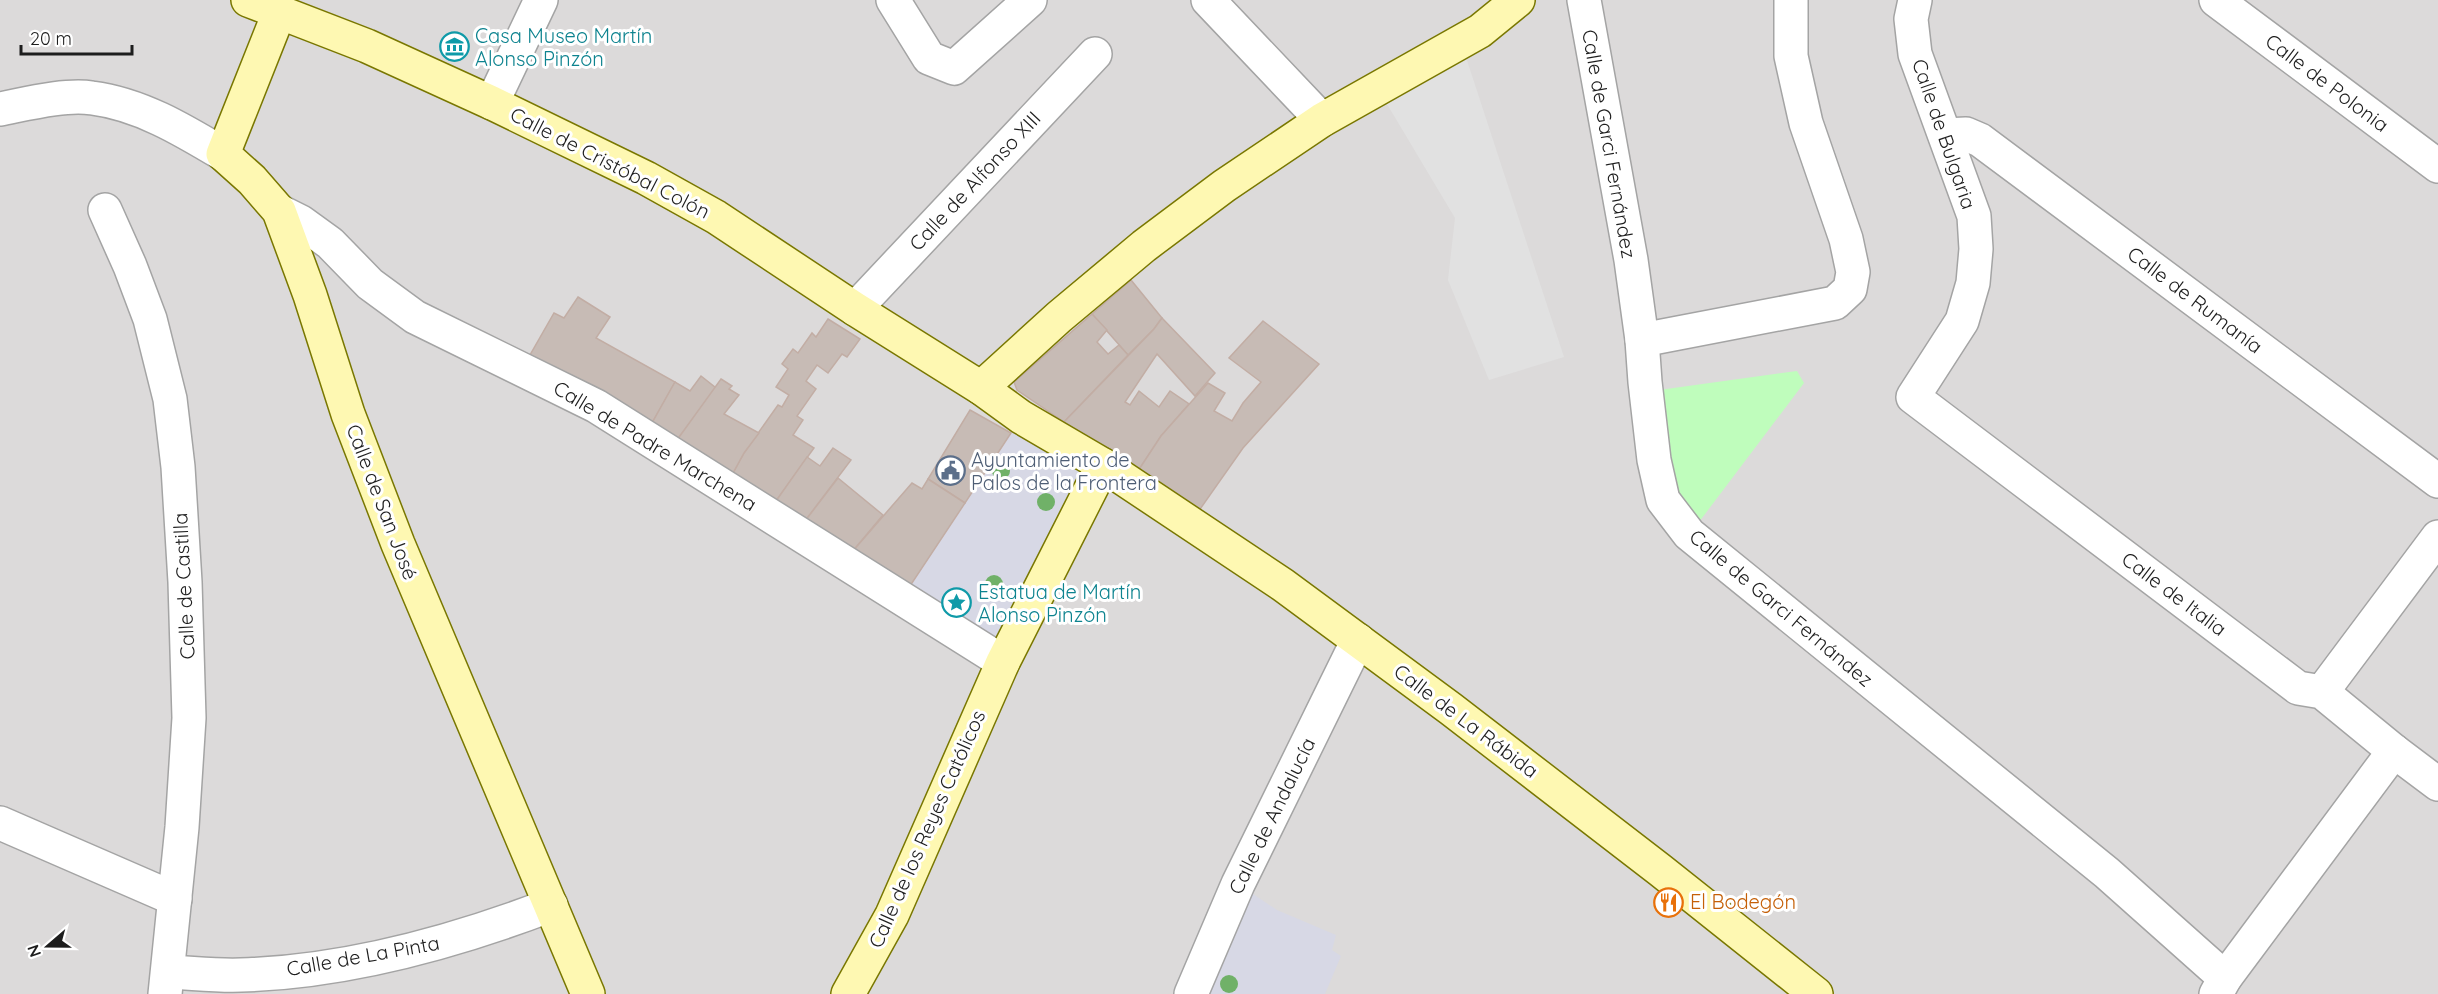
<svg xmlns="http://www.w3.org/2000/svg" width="2438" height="994" viewBox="0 0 2438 994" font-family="Quicksand,sans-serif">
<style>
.residential{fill:#dcdada}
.park{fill:#bffdbc}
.parking{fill:#e1e1e1}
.plaza{fill:#d7d8e5}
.building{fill:#c7bbb5;stroke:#c2ada4;stroke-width:1.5}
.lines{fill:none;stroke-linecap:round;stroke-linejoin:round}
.street-casing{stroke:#a4a4a4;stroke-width:36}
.secondary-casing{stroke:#797700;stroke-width:36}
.street{stroke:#fff;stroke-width:33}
.secondary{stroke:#fef8b2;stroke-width:33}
.tree{fill:#70b168}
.labels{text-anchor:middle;stroke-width:6;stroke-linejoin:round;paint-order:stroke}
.culture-label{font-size:20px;fill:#0d838f;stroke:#fff;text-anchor:start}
.street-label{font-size:20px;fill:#1d1d1d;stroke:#fff}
.service-label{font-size:20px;fill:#4e5e75;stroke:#fff;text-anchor:start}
.food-label{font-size:20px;fill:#c56008;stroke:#fff;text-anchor:start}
</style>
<rect width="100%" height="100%" fill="#efe9e2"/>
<rect class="residential" x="0" y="0" width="2438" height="994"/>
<path class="park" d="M1797,371l7,12 -105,139 -22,-29 -18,-103z"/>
<path class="parking" d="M1461,42l103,315 -75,23 -41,-100 7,-62 -77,-129z"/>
<g class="plaza">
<path d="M1021,417l82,48 -100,197 -95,-73z"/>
<path d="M1238,884l39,26 59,25 -4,15 9,6 -16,38h-134z"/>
</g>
<g class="building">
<path d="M1131,280l31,38 -8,11 -26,26 -36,-41z"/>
<path d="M578,297l32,20 -14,21 79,44 -23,41 -122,-68 24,-42 10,5z"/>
<path d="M1092,314l15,16 -10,12 11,12 11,-9 9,10 -64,67 -47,-32 -3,-8z"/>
<path d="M1162,318l53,55 -20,23 -38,-42 -32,48 5,3 9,-14 20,16 11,-16 19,13 -28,32 -23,35 -74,-49 90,-93z"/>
<path d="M828,319l32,20 -13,18 -5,-3 -14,19 -11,-8 -11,16 10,8 -19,27 6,4 -10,15 21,13 -38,53 -43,-28 11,-20 34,-48 4,2 7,-12 -13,-8 12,-18 -6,-5 11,-15 5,4 14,-20 4,4z"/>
<path d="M1263,321l56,43 -76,84 -45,64 -60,-41 23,-35 47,-53 17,10 -11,18 18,10 11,-18 18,-21 -32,-24z"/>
<path d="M701,376l15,12 -39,52 -25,-17 23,-41 15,9z"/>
<path d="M721,379l11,7 -3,3 10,6 -15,19 35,19 -15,20 -11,20 -56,-33z"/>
<path d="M970,410l41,23 -46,70 -37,-24z"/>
<path d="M833,448l18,12 -46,61 -29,-20 31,-44 13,9z"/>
<path d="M838,478l45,37 -31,37 -47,-31z"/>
<path d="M928,479l37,24 -57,86 -56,-37 60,-69 10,6z"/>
</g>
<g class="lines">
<defs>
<g id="street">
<path d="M893,0l36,58 25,10 76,-68"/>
<path d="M1208,0l114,120"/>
<path d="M1584,0l47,260 11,80 3,42 9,78 9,40 26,34 418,339 118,105"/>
<path d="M1915,0l-4,19 4,35 59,162 2,33 -3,34 -11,38 -49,76 385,291 24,4 72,59 44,33"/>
<path d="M2216,0l222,166"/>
<path d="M492,103l49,-103"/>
<path d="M0,109c26,-5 65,-15 92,-11 48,6 91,32 131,56"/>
<path d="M1945,135l21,-1 14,6 458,341"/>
<path d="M105,210l25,56 20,53 20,80 8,68 7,115 4,136 -7,109 -17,167"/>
<path d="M279,211l22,11 29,21 40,41 45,33 181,89 407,256"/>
<path d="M855,309l240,-255"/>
<path d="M1642,340l193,-37 15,-14 3,-17 -7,-33 -40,-116 -15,-67v-56"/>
<path d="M2322,692l116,-155"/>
<path d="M0,823l175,76"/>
<path d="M169,972c24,1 48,4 72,3 105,-3 213,-33 310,-70"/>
<path d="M1191,994l47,-110 120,-244"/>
<path d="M2216,994l9,-16 169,-227"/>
</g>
<g id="secondary">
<path d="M248,0l119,46 125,57 154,75 70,39 139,92 126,79 40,29 82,48 180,120 168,124 209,161 156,124"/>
<path d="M279,13l-56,141 29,26 27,31 31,84 38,119 50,130 190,450"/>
<path d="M981,388l78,-71 85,-71 80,-60 98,-66 158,-89 38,-31"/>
<path d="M848,994l44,-79 111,-253 100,-197"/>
</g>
</defs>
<use href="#street" class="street-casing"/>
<use href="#secondary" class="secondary-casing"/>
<use href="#street" class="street"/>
<use href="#secondary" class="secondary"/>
</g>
<g class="tree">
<circle cx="1001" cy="471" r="9"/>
<circle cx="1046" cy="502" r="9"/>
<circle cx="994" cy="584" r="9"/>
<circle cx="1229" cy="984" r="9"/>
</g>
<defs>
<symbol id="museum-ring" viewBox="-11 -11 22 22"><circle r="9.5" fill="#fff" stroke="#0f9aa8" stroke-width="1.5"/><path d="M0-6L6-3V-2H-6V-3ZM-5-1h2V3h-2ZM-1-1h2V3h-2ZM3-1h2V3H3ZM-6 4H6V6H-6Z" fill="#0f9aa8"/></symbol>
<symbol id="civic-ring" viewBox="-11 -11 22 22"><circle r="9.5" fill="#fff" stroke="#5c6f8a" stroke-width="1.5"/><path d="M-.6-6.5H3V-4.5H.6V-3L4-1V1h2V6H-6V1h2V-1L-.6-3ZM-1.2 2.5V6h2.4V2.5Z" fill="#5c6f8a"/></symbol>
<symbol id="sight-ring" viewBox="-11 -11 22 22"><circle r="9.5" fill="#fff" stroke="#0f9aa8" stroke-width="1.5"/><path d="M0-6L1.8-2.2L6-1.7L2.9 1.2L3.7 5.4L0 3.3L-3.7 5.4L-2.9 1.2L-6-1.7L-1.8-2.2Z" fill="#0f9aa8"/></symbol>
<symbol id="restaurant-ring" viewBox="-11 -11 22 22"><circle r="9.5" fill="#fff" stroke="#e8710a" stroke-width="1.5"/><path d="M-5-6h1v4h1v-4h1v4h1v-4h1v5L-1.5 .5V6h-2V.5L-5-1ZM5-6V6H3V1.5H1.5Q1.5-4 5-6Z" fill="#e8710a"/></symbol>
</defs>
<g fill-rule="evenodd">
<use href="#museum-ring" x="438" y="30" width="33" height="33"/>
<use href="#civic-ring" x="934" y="454" width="33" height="33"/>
<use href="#sight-ring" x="940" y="586" width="33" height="33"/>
<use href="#restaurant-ring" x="1652" y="886" width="33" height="33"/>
</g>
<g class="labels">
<g class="culture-label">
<text x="475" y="43">Casa Museo Martín<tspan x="475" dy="23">Alonso Pinzón</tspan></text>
<text x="978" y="599">Estatua de Martín<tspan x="978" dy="23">Alonso Pinzón</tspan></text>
</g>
<g class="street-label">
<text transform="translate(2327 83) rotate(37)" y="7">Calle de Polonia</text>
<text transform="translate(1944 134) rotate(71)" y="7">Calle de Bulgaria</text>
<text transform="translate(1609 144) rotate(80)" y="7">Calle de Garci Fernández</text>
<text transform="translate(610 163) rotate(27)" y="7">Calle de Cristóbal Colón</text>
<text transform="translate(975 181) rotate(-47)" y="7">Calle de Alfonso XIII</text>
<text transform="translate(2195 300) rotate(37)" y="7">Calle de Rumanía</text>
<text transform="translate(655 446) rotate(31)" y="7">Calle de Padre Marchena</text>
<text transform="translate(382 502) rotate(69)" y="7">Calle de San José</text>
<text transform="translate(184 586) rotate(-93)" y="7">Calle de Castilla</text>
<text transform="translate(2174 594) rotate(37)" y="7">Calle de Italia</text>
<text transform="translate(1781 608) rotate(40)" y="7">Calle de Garci Fernández</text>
<text transform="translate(1466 721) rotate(37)" y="7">Calle de La Rábida</text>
<text transform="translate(1272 816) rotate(-64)" y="7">Calle de Andalucía</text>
<text transform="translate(927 829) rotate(-66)" y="7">Calle de los Reyes Católicos</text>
<text transform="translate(363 956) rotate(-10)" y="7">Calle de La Pinta</text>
</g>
<g class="service-label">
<text x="971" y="467">Ayuntamiento de<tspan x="971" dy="23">Palos de la Frontera</tspan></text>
</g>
<g class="food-label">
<text x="1690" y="909">El Bodegón</text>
</g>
</g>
<g transform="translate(48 946) rotate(250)" stroke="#ffffff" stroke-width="4.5" paint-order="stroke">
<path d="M0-4.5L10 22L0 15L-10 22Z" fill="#1d1d1d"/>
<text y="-9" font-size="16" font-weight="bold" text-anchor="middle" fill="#1d1d1d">N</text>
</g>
<path d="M21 45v9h111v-9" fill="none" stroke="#1d1d1d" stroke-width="3"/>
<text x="30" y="45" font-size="18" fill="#1d1d1d" stroke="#ffffff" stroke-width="4.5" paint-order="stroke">20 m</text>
</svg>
